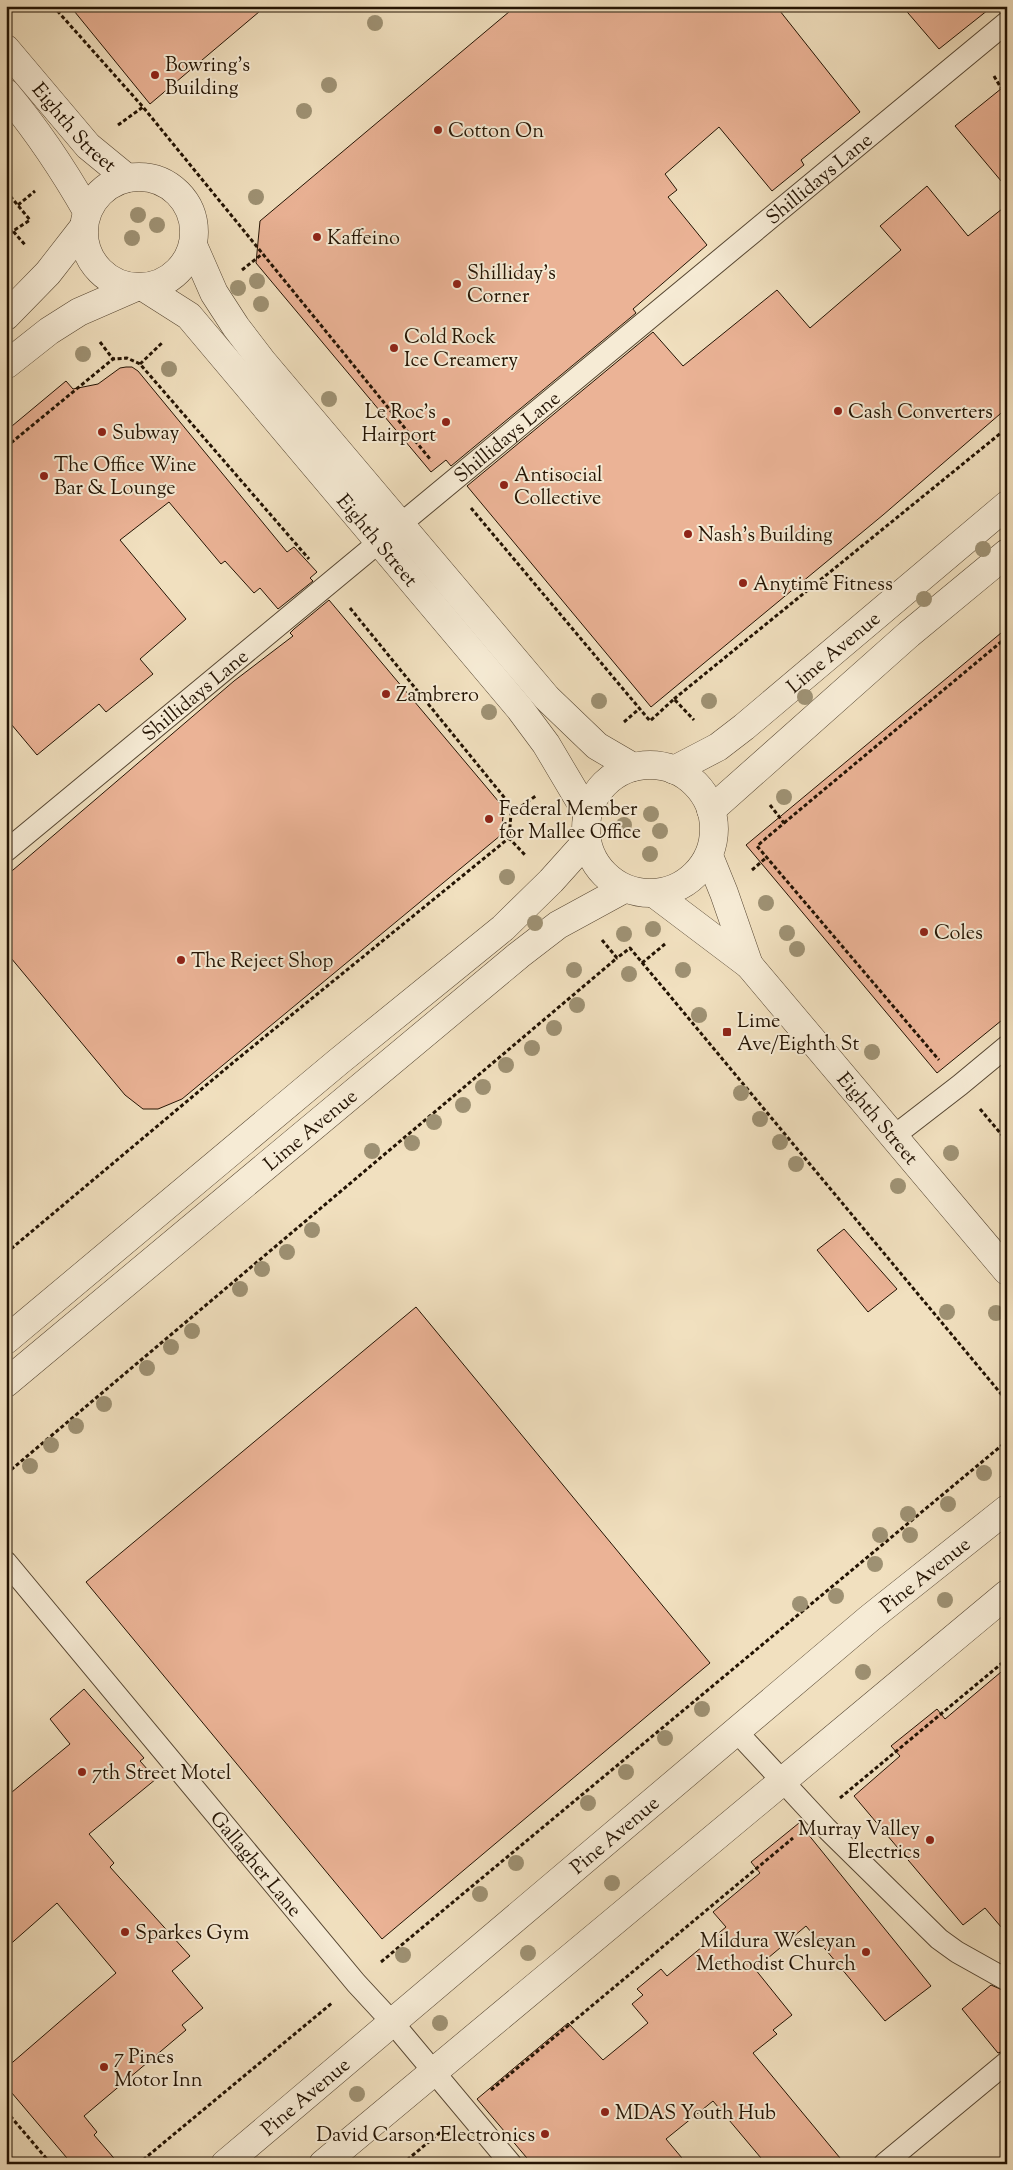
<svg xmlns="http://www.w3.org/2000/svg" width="1013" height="2170" viewBox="0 0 1013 2170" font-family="'Sorts Mill Goudy',serif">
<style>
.building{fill:#ebb396;stroke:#231303}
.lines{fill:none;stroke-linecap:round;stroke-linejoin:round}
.service-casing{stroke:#564632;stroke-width:23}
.minor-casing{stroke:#564632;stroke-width:29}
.tertiary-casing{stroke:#564632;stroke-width:29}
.path{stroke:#231303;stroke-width:3;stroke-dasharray:4 2.5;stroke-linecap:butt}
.service{stroke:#f6ebd5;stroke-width:21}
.minor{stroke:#f6ebd5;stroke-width:28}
.tertiary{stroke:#f6ebd5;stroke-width:28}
.tree{fill:#9e9173}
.poi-dot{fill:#8f2418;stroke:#f6ebd5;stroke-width:2}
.labels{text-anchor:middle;stroke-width:4;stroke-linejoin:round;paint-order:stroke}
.poi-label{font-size:20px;fill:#231303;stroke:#f6ebd5;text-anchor:start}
.street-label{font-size:20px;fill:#231303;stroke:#f6ebd5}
</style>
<rect width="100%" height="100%" fill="#f1e0bf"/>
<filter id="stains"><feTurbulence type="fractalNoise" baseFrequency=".004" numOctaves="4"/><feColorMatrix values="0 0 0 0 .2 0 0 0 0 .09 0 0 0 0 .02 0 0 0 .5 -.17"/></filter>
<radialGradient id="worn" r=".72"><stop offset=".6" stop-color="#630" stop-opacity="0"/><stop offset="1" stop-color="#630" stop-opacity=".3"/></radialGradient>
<g class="building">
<path d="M70,6h196l-116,98z"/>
<path d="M516,6h260l84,106 -59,48 3,5 -32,26 -53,-64 -54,47 12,16 -9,7 39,48 -74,64 3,4 -185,153 -5,-6 -15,12 -175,-209 4,-42z"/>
<path d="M902,6h91l-54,43z"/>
<path d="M1007,84v104l-52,-62z"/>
<path d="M927,186l41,50 39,-31v203l-124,107 -232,192 -184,-221 186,-154 30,34 94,-76 33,38 91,-78 -21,-24z"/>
<path d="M126,367h6l6,4 149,181 7,-5 23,25 -7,6 3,3 -35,28 -18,-21 -6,5 -29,-32 -4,3 -52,-62 -49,38 66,79 -46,40 13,15 -47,38 -7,-8 -62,51 -31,-37v-287l60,-50 7,8 25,-5 22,-16z"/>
<path d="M329,600l175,208 -3,27 -319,264 -24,10h-15l-18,-14 -119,-143v-76l228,-195 59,-45 -3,-3 4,-4z"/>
<path d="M1007,628v388l-70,57 -191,-228z"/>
<path d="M844,1229l53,60 -29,23 -51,-62z"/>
<path d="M416,1307l294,356 -328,276 -296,-357z"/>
<path d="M1007,1667v267l-22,-26 -22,17 -109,-129 46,-40 -9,-10 46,-37 8,10z"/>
<path d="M84,1689l60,69 -4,3 16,18 -67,55 25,29 -4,4 80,89 -18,15 31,37 -21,17 4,5 -102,86 13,16 -3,3 25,29h-47l-66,-78v-18l110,-95 -59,-70 -51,45v-151l64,-53 -20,-25z"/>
<path d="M799,1823l132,163 -46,35 -79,-95 -51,43 37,46 -19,15 4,4 -24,19 92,111h-79l-53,-63 -47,38 21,25h-155l-55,-65 91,-76 35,37 45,-37 -16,-19 11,-9 -6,-6 24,-20 6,7 59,-49 -13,-15 47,-39 -9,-11z"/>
<path d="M991,1985l16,7v58l-9,3 -36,-44z"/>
</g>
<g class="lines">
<defs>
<g id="service">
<path id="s1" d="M6,851l1001,-829"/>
<path d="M894,1136l66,-51 47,-39"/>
<path id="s2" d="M6,1562l350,421 37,40 118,141"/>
<path d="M737,1732l89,96 113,111 18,13 50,28"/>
<path d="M884,2164l123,-102"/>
</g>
<g id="minor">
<path d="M6,316l42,-43 35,-45"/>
<path d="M6,365l43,-34 30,-19 55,-24"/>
<path id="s3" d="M674,770l44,-23 26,-20 263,-222"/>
<path d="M711,810l198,-176 98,-81"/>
<path d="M6,1340l332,-278 165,-134 48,-47 35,-39"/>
<path id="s4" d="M6,1383l513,-428 39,-30 66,-36"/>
<path id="s5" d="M225,2164l645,-546 137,-109"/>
<path d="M323,2164l684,-570"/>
</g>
<g id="tertiary">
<path id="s6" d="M6,49l82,97 39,32"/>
<path d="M6,93c31,37 57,76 81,118"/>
<circle cx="139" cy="232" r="55"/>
<path d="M193,245l21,48 22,34 26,34 285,337 50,48 36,21"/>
<path id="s7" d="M145,288l44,28 331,393 26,35 41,69"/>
<circle cx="650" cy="829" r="64"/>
<path d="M709,856l15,37 25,72"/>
<path id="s8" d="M655,894l94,71 258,306"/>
</g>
</defs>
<use href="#service" class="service-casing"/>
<use href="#minor" class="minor-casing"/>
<use href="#tertiary" class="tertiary-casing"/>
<g class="path">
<path d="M53,6l90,101 287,352"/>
<path d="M994,76l7,12"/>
<path d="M118,125l25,-18"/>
<path d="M6,191l24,29 -17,11 13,15"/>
<path d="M18,205l17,-14"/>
<path d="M6,237l7,-6"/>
<path d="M242,270l20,-16"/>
<path d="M100,342l13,17 14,-1 13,6 169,195"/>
<path d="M140,364l23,-22"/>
<path d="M6,447l107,-88"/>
<path d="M471,508l179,213 24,-22 20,21"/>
<path d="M350,608l158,194 3,12 -2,24 17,18"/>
<path d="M674,699l333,-271"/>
<path d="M624,722l15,-13"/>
<path d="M770,805l14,18 -27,23 182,214"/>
<path d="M511,814l26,-19"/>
<path d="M784,823l223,-186"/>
<path d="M752,870l15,-13"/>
<path d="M602,940l15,18 13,-10 377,453"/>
<path d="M642,963l23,-19"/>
<path d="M980,1109l27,32"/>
<path d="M6,1253l229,-192 274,-223"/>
<path d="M6,1474l611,-516"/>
<path d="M840,1798l167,-139"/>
<path d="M381,1962l626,-521"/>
<path d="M491,2090l302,-252"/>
<path d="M6,2111l45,53"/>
<path d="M138,2164l194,-161"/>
<path d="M402,2164l40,-33"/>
</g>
<use href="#service" class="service"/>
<use href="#minor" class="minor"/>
<use href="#tertiary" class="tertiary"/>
</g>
<g class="tree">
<circle cx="375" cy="23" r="8"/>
<circle cx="329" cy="85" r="8"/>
<circle cx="304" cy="111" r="8"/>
<circle cx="256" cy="197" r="8"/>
<circle cx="138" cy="215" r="8"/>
<circle cx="157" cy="225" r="8"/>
<circle cx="132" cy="238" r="8"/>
<circle cx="257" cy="281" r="8"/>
<circle cx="238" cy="288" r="8"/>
<circle cx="261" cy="304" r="8"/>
<circle cx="83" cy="354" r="8"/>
<circle cx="169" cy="369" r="8"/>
<circle cx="329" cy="399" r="8"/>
<circle cx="983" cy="549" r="8"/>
<circle cx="924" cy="599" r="8"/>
<circle cx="805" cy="697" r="8"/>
<circle cx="599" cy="701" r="8"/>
<circle cx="709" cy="701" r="8"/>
<circle cx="489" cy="712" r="8"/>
<circle cx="784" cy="797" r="8"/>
<circle cx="651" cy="814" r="8"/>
<circle cx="624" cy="825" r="8"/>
<circle cx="660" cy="831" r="8"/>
<circle cx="650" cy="854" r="8"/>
<circle cx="507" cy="877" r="8"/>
<circle cx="766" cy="903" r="8"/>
<circle cx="535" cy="923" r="8"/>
<circle cx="653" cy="929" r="8"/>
<circle cx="787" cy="933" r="8"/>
<circle cx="624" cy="934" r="8"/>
<circle cx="797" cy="949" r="8"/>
<circle cx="574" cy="970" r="8"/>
<circle cx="683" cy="970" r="8"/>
<circle cx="629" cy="974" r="8"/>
<circle cx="577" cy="1005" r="8"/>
<circle cx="699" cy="1015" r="8"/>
<circle cx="554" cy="1028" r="8"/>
<circle cx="532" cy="1048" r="8"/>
<circle cx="872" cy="1052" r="8"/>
<circle cx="506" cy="1065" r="8"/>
<circle cx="483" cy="1087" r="8"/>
<circle cx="741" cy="1093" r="8"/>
<circle cx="463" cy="1105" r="8"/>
<circle cx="760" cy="1119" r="8"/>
<circle cx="434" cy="1122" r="8"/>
<circle cx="780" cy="1142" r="8"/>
<circle cx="412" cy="1143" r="8"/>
<circle cx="372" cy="1151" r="8"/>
<circle cx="951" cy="1153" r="8"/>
<circle cx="796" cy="1164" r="8"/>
<circle cx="898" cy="1186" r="8"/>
<circle cx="312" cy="1230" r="8"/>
<circle cx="287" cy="1252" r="8"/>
<circle cx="262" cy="1269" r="8"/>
<circle cx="240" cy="1289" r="8"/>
<circle cx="947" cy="1312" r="8"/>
<circle cx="996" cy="1313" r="8"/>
<circle cx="192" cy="1331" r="8"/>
<circle cx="171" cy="1347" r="8"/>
<circle cx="147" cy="1368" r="8"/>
<circle cx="104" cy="1404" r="8"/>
<circle cx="76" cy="1426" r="8"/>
<circle cx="51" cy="1445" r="8"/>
<circle cx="30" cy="1466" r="8"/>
<circle cx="984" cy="1473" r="8"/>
<circle cx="948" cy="1504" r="8"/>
<circle cx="908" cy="1514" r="8"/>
<circle cx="880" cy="1535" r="8"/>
<circle cx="910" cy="1535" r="8"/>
<circle cx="875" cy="1564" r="8"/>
<circle cx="836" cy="1596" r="8"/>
<circle cx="945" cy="1600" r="8"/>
<circle cx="800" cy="1604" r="8"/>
<circle cx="863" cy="1672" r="8"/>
<circle cx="702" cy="1709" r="8"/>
<circle cx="665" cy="1738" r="8"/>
<circle cx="626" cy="1772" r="8"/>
<circle cx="588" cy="1803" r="8"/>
<circle cx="516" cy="1863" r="8"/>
<circle cx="612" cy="1883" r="8"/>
<circle cx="480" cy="1894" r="8"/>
<circle cx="528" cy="1953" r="8"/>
<circle cx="403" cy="1955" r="8"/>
<circle cx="440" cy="2023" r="8"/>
<circle cx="357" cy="2094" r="8"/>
</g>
<g class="poi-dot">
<circle cx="155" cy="75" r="5"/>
<circle cx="438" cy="130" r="5"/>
<circle cx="317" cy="237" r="5"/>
<circle cx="457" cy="284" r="5"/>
<circle cx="394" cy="348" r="5"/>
<circle cx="838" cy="411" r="5"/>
<circle cx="446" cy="422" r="5"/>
<circle cx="102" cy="432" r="5"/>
<circle cx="44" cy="476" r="5"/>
<circle cx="504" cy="485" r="5"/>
<circle cx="688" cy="534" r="5"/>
<circle cx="743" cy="583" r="5"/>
<circle cx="386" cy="694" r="5"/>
<circle cx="489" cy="819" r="5"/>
<circle cx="924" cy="932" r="5"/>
<circle cx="181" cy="960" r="5"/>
<rect x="722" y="1027" width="10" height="10" rx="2.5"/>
<circle cx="82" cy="1772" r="5"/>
<circle cx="930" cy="1840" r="5"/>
<circle cx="125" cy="1932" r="5"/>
<circle cx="866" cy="1952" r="5"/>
<circle cx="104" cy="2067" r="5"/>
<circle cx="605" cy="2112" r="5"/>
<circle cx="545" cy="2134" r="5"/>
</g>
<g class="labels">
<g class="poi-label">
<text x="165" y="71">Bowring's<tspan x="165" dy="23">Building</tspan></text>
<text x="448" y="137">Cotton On</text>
<text x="327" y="244">Kaffeino</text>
<text x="467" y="279">Shilliday's<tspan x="467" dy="23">Corner</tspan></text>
<text x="404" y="343">Cold Rock<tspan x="404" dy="23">Ice Creamery</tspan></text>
<text x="436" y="418" text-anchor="end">Le Roc's<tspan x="436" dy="23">Hairport</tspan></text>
<text x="848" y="418">Cash Converters</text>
<text x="112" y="439">Subway</text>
<text x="54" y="471">The Office Wine<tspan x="54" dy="23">Bar &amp; Lounge</tspan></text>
<text x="514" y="481">Antisocial<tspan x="514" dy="23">Collective</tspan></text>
<text x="698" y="541">Nash's Building</text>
<text x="753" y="590">Anytime Fitness</text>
<text x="396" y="701">Zambrero</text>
<text x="499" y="815">Federal Member<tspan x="499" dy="23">for Mallee Office</tspan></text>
<text x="934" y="939">Coles</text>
<text x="191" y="967">The Reject Shop</text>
<text x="737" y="1027">Lime<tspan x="737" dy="23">Ave/Eighth St</tspan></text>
<text x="92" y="1779">7th Street Motel</text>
<text x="920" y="1835" text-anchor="end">Murray Valley<tspan x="920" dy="23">Electrics</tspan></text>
<text x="135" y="1939">Sparkes Gym</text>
<text x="856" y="1947" text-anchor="end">Mildura Wesleyan<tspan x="856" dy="23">Methodist Church</tspan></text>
<text x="114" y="2063">7 Pines<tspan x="114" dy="23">Motor Inn</tspan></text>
<text x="615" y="2119">MDAS Youth Hub</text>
<text x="535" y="2141" text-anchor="end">David Carson Electronics</text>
</g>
<g class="street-label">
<text dy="7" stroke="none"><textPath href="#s6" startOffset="104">Eighth Street</textPath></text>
<text dy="7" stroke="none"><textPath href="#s1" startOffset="1055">Shillidays Lane</textPath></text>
<text dy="7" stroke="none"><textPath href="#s1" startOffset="650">Shillidays Lane</textPath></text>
<text dy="7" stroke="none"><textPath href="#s7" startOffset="345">Eighth Street</textPath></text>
<text dy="7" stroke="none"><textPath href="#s3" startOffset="199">Lime Avenue</textPath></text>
<text dy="7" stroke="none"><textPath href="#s1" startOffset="245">Shillidays Lane</textPath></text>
<text dy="7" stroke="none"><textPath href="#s8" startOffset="318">Eighth Street</textPath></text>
<text dy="7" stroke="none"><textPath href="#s4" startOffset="396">Lime Avenue</textPath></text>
<text dy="7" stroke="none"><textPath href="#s5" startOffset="915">Pine Avenue</textPath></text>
<text dy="7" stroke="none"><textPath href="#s5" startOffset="510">Pine Avenue</textPath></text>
<text dy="7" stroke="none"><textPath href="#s2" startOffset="392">Gallagher Lane</textPath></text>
<text dy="7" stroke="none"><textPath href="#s5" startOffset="105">Pine Avenue</textPath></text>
</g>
</g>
<rect width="1013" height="2170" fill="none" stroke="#f1e0bf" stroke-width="25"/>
<rect x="8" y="8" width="998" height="2155" fill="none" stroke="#231303" stroke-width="2.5"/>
<rect x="12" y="12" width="988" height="2145" fill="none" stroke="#231303"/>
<rect width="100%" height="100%" filter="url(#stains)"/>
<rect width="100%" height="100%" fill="url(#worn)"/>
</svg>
